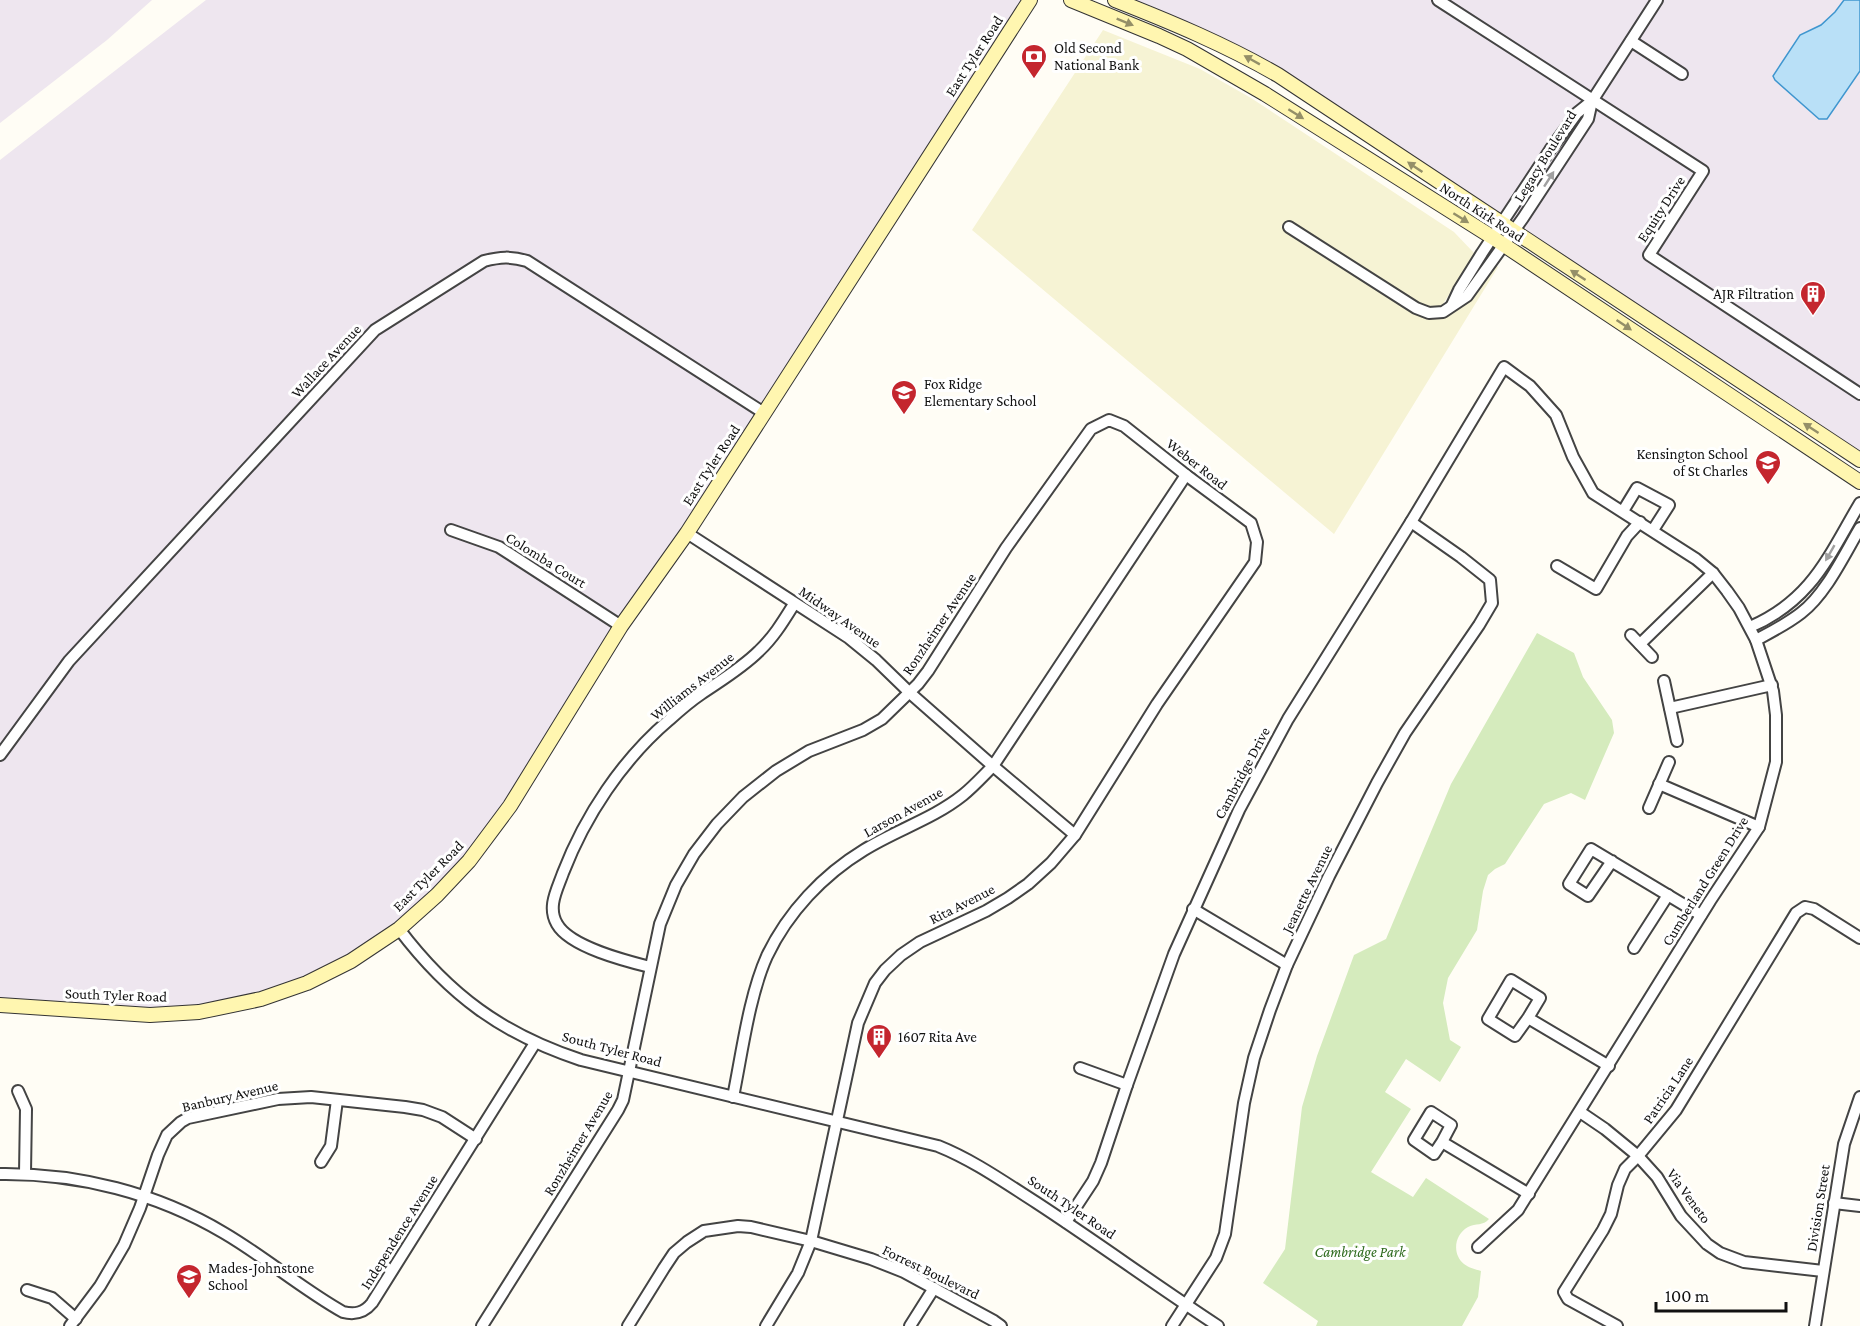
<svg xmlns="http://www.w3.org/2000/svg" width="1860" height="1326" viewBox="0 0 1860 1326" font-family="'Crimson Pro',serif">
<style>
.industrial{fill:#eee6ef}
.farmland{fill:#f6f3d4}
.green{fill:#d5ebbd}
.water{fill:#b9e0f7;stroke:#3f96cf;stroke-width:1.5}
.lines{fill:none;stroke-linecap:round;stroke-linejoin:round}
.street-casing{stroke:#444;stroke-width:14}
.secondary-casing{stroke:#333;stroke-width:16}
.street{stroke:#fff;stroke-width:10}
.secondary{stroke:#fff6b0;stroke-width:14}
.oneway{fill:#948f68}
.oneway2{fill:#a0a0a0}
.labels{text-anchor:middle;stroke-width:6;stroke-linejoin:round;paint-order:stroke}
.poi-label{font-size:15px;fill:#111;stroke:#fff;text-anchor:start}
.street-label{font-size:15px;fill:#111;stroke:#fff}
.park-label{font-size:15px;font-style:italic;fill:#2f6b1f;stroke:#fff}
</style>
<rect width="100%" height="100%" fill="#fffdf5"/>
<g class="industrial">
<path d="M0,0h152l-45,40 -107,83z"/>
<path d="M206,0h818l-515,800 -49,63 -34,36 -30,26 -44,31 -44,21 -45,17 -59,12 -74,4 -130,-9v-841z"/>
<path d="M1130,0h730v451l-554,-364z"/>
</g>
<path class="farmland" d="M1103,30l97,39 51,29 203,134 21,22 -34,53 -20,-1 -126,-80 -10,-4 -4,5 137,86 19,4 56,-53 5,3 -164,267 -362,-304z"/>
<path class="green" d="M1537,633l37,20 9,24 29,43 2,13 -29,67 -14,-7 -27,11 -39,60 -10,5 -7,6 -5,16 -6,39 -29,48 -5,25 7,37 11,7 -21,35 -34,-23 -21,33 26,17 -40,63 42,25 13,-19 63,41c-6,7 -13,4 -21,8 -14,8 -16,27 -4,37 5,4 11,5 17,7l-3,26 -16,29h-146l2,-5 -55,-38 22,-34 17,-142 15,-51 37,-101 32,-16 65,-155z"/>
<path class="water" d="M1844,0h16v71l-33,48h-8l-44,-39 -2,-4 27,-41 21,-10 14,-13z"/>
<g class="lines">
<defs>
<g id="street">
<path d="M1438,0l265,171 -54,84 211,139"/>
<path d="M1631,41l51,33"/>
<path d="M1289,227l127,81 13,5 14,-1 24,-16 56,-78 65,-99 4,-18"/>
<path d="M1452,305l7,-15 23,-37 68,-103 27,-37 15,-12 65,-101"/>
<path d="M1623,511l14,-23 32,17 -16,25"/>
<path d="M451,530l48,17 122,79"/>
<path d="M687,533l162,105 27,22 34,33 83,73 82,69"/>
<path d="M1557,566l39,23 31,-53 13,-14"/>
<path d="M1750,627c62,-27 78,-70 110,-124"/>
<path d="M1631,635l21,22"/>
<path d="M1756,640c15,-8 31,-16 45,-27 25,-19 43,-58 59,-85"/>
<path d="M1640,644l73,-71"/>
<path d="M1664,681l13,60"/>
<path d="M1670,708l102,-23"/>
<path d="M0,755l69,-94 306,-331 109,-69c16,-4 27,-5 43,0l237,152"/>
<path d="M1659,784l100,43"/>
<path d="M1649,808l20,-46"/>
<path d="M1612,861l-24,35 -19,-12 22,-35 110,66"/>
<path d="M1193,909l94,56"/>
<path d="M399,929c50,66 103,105 182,131l357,86c35,14 66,36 99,57 61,40 120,83 181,123"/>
<path d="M1634,948l34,-53"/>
<path d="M650,967c-24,-6 -80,-20 -93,-43 -10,-17 0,-34 6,-51 22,-57 59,-113 106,-153 10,-9 20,-18 32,-26 19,-13 41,-26 58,-43 15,-14 25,-31 35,-47"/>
<path d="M1528,1018l-13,18 -27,-17 23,-39 29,18 -12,20 81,48"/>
<path d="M1080,1068l47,17"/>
<path d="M18,1091l8,18 -1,64"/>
<path d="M733,1097c9,-44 16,-101 34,-141 21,-44 56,-81 97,-106 32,-20 69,-31 99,-55 11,-9 20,-19 30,-29l193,-291"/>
<path d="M1580,1112l25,17 33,27 19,21 24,39 26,28 13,9 24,9 79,9"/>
<path d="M1442,1142l-8,12 -20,-14 17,-28 20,13 -9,17 87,52"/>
<path d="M321,1162l10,-16 6,-46"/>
<path d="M0,1174c78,-1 157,19 224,59 41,24 78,56 119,79 12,3 21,1 29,-9l163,-260"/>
<path d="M1834,1203l26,3"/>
<path d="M1066,1222l27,-41 8,-18 26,-78 47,-131 65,-144 49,-91 123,-197 93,-155 26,19 26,29 17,42 20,36 103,66 17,14 14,18 12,17 17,32 17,51 3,24v47l-17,65 -49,74 -192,309 -40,37"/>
<path d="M27,1290l25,8 24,21"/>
<path d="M70,1326l30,-40 24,-41 16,-37 18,-53 9,-20 14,-13 7,-4 90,-19 33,-2 94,10 18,3 19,7 34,22"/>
<path d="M482,1326l136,-216 5,-10 37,-176 16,-39 18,-31 23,-30 26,-27 33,-26 33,-20 54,-21 19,-11 36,-35 10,-13 78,-123 85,-119 18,-9 15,6 62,49 65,48 6,19 -2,20 -98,142 -82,131 -24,28 -23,21 -20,14 -22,13 -66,31 -19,13 -16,15 -10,13 -17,40 -47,218 -13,32 -32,53"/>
<path d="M628,1326l36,-58 10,-15 13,-11 17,-11 34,-5 13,1 60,14 60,18 33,13 90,49 7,5"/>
<path d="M910,1326l24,-38"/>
<path d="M1172,1326l44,-68 9,-24 19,-131 10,-45 16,-48 17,-45 42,-89 48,-93 28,-50 74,-108 13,-22 -2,-23 -29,-23 -50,-35"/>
<path d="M1617,1326l-49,-27 -4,-7 39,-62 8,-16 7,-29 7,-16 13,-13 38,-46 120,-197 9,-6 9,2 46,29"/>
<path d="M1815,1326l29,-182 16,-47"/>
</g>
<g id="secondary">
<path d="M1071,0l88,36 28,13 78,45 227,143 368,245"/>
<path d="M1115,0c56,22 111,45 163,75l582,385"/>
<path d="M0,1005l150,10 49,-3 62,-13 46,-16 44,-22 48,-32 38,-34 32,-34 41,-55 111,-180 66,-93 343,-533"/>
</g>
</defs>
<use href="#street" class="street-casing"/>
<use href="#secondary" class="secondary-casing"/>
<use href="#street" class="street"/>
<use href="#secondary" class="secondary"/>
</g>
<defs><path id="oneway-solid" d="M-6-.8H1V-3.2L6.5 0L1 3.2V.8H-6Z" transform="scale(1.5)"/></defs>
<g class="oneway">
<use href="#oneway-solid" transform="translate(1125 22) rotate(22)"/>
<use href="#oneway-solid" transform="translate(1252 60) rotate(-151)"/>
<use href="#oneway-solid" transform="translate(1296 114) rotate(32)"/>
<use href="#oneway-solid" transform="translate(1415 167) rotate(-146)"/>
<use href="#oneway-solid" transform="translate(1461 218) rotate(32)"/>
<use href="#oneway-solid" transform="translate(1578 275) rotate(-147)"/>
<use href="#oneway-solid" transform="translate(1624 325) rotate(34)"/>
<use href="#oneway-solid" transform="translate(1811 428) rotate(-147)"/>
</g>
<g class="oneway2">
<use href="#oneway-solid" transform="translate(1549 179) rotate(-57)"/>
<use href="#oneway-solid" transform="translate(1830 553) rotate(120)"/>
</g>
<defs>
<symbol id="bank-pin" viewBox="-11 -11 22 30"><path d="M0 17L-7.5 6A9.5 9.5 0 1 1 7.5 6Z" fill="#c4262e" stroke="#fff"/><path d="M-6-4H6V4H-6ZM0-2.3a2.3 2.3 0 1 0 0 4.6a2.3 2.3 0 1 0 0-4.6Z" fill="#fff"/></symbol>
<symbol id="building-pin" viewBox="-11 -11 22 30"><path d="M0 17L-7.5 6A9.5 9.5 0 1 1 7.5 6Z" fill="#c4262e" stroke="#fff"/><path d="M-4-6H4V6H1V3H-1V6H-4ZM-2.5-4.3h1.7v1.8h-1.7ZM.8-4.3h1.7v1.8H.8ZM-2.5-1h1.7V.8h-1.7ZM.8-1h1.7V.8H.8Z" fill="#fff"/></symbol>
<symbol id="school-pin" viewBox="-11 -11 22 30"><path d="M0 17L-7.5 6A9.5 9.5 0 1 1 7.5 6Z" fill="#c4262e" stroke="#fff"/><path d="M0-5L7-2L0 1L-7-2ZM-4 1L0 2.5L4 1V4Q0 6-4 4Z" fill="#fff"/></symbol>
</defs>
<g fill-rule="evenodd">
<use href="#bank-pin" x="1019" y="42" width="30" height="40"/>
<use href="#building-pin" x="1798" y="279" width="30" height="40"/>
<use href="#school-pin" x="889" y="378" width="30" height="40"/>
<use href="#school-pin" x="1753" y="448" width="30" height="40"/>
<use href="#building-pin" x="864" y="1022" width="30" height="40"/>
<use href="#school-pin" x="174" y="1262" width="30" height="40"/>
</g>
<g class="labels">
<g class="poi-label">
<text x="1054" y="53">Old Second<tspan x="1054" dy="17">National Bank</tspan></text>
<text x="1794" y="299" text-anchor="end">AJR Filtration</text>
<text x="924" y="389">Fox Ridge<tspan x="924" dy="17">Elementary School</tspan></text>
<text x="1748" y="459" text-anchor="end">Kensington School<tspan x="1748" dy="17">of St Charles</tspan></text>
<text x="898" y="1042">1607 Rita Ave</text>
<text x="208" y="1273">Mades-Johnstone<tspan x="208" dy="17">School</tspan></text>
</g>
<g class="street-label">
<text transform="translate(974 56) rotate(-57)" y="5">East Tyler Road</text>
<text transform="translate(1545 156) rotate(-58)" y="5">Legacy Boulevard</text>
<text transform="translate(1661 209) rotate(-57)" y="5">Equity Drive</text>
<text transform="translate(1482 212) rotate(33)" y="5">North Kirk Road</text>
<text transform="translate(326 361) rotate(-47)" y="5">Wallace Avenue</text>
<text transform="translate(1197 464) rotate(38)" y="5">Weber Road</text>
<text transform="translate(711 465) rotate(-57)" y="5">East Tyler Road</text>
<text transform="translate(546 560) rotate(32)" y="5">Colomba Court</text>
<text transform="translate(840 617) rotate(35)" y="5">Midway Avenue</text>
<text transform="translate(939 624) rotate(-56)" y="5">Ronzheimer Avenue</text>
<text transform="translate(692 686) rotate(-38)" y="5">Williams Avenue</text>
<text transform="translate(1242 773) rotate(-62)" y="5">Cambridge Drive</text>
<text transform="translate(903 812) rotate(-29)" y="5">Larson Avenue</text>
<text transform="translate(428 876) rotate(-45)" y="5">East Tyler Road</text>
<text transform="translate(1705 881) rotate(-58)" y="5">Cumberland Green Drive</text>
<text transform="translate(1307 889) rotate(-64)" y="5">Jeanette Avenue</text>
<text transform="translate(962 904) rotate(-27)" y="5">Rita Avenue</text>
<text transform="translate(116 995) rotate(2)" y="5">South Tyler Road</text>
<text transform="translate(612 1049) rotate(15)" y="5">South Tyler Road</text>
<text transform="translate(1668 1090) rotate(-56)" y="5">Patricia Lane</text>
<text transform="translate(230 1096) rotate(-13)" y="5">Banbury Avenue</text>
<text transform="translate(578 1143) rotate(-59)" y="5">Ronzheimer Avenue</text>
<text transform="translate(1689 1196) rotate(54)" y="5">Via Veneto</text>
<text transform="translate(1072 1207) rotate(34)" y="5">South Tyler Road</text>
<text transform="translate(1818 1208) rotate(-81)" y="5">Division Street</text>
<text transform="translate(399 1232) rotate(-58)" y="5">Independence Avenue</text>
<text transform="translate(931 1272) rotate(26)" y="5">Forrest Boulevard</text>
</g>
<g class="park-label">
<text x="1360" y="1257">Cambridge Park</text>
</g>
</g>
<path d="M1656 1302v9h130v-9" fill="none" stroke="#111111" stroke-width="3"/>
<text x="1665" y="1302" font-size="18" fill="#111111" stroke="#ffffff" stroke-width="4.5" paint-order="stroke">100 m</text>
</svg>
